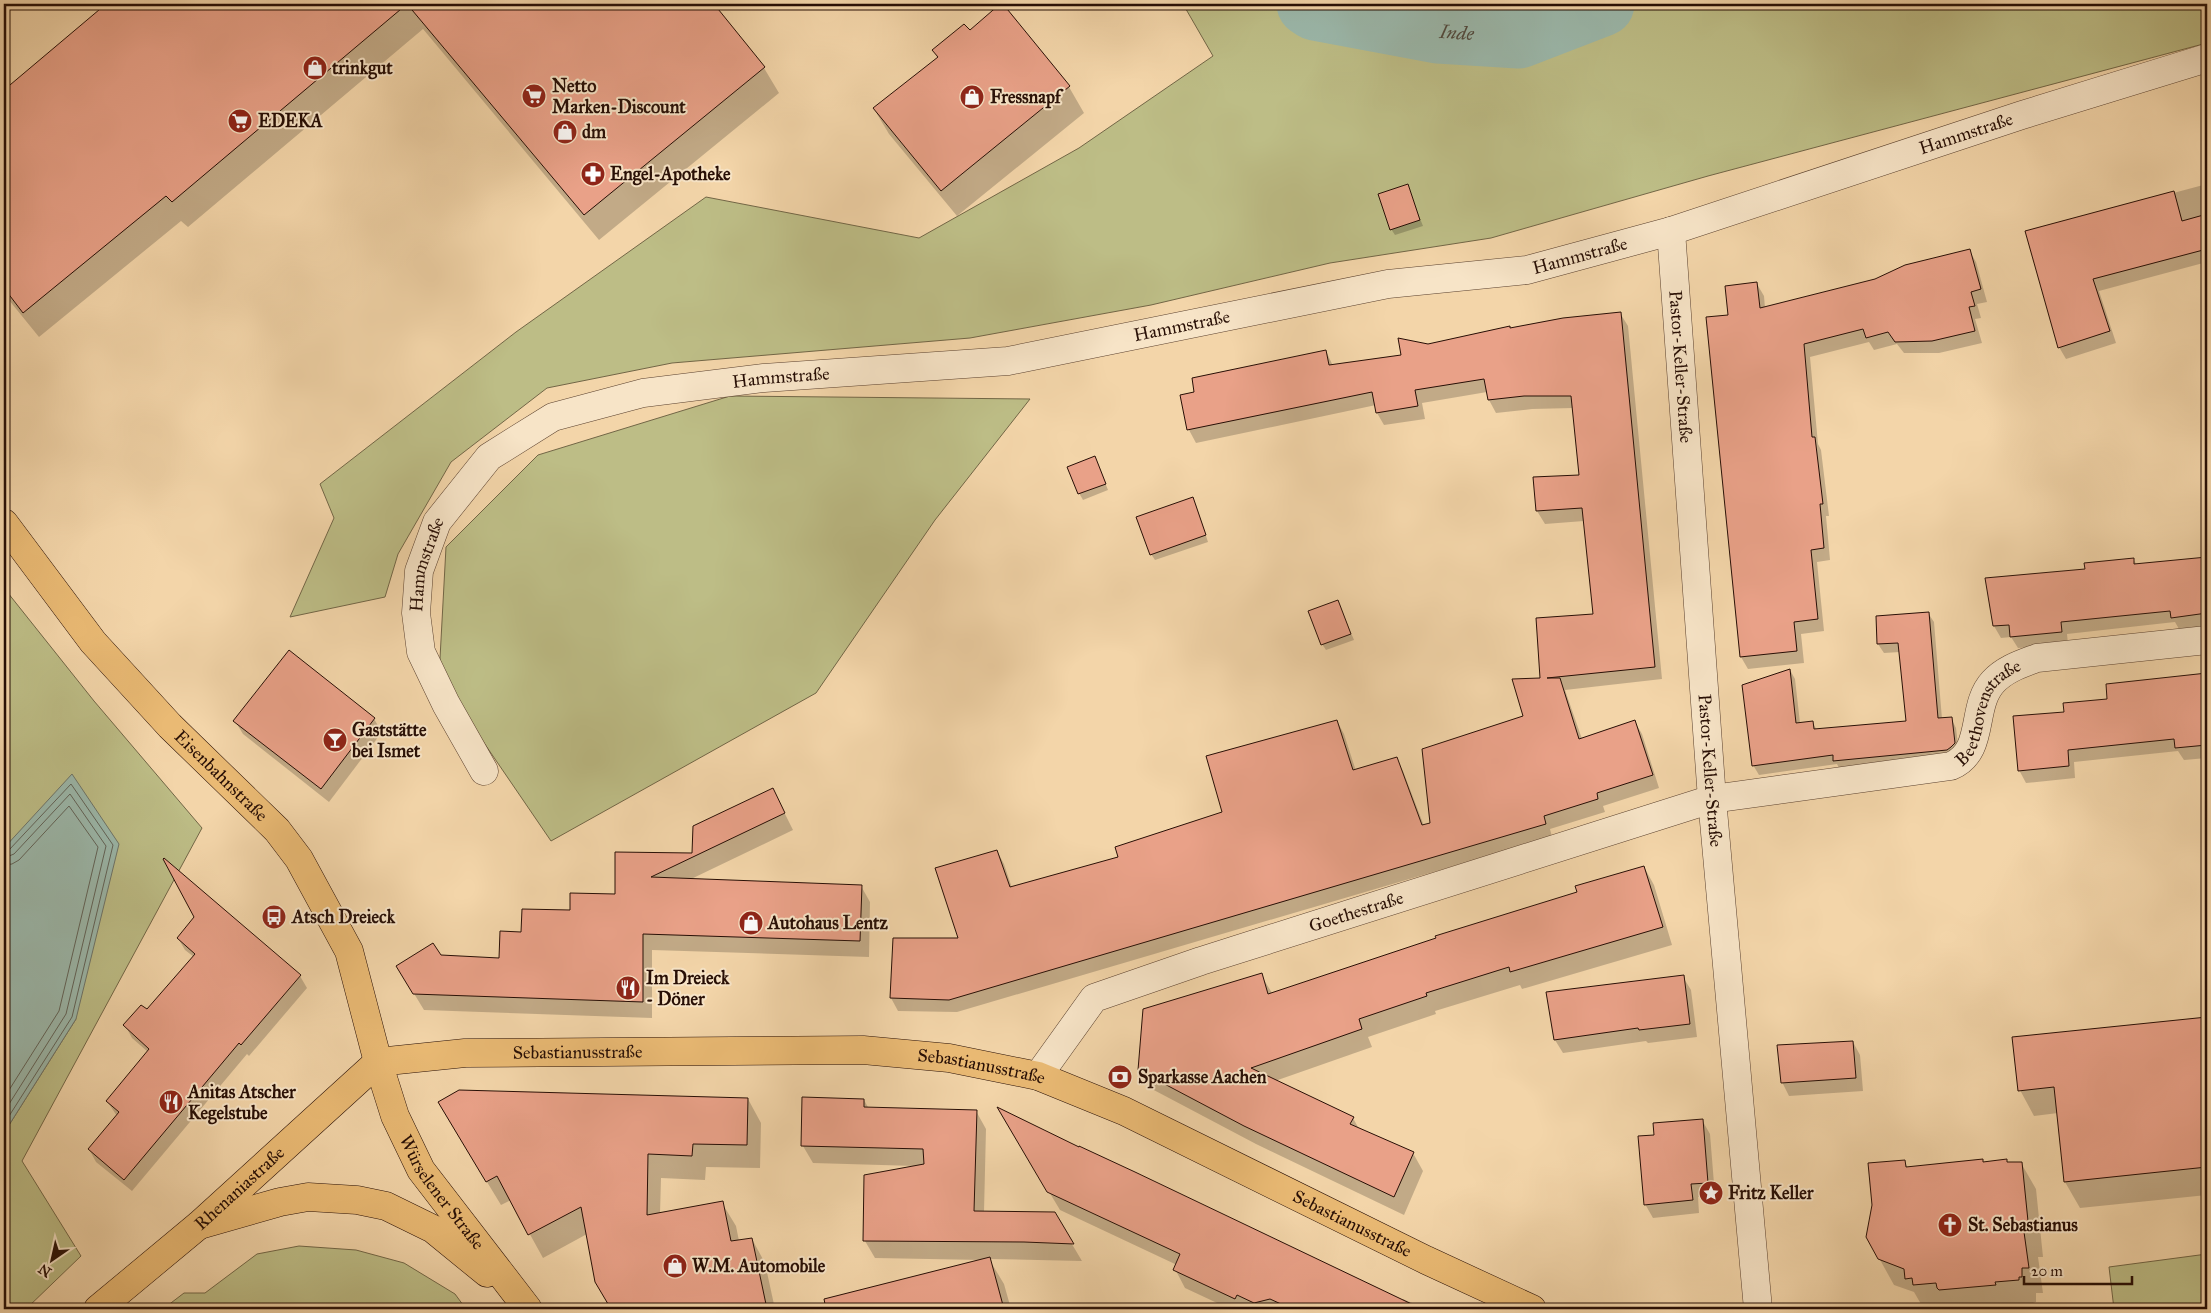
<svg xmlns="http://www.w3.org/2000/svg" width="2211" height="1313" viewBox="0 0 2211 1313" font-family="'IM FELL Great Primer',serif">
<style>
.green{fill:#bdbd86;stroke:#726646}
.water{fill:#9bb8ab;stroke:#6d7469}
.shadow{fill:#0003}
.lines{fill:none;stroke-linecap:round;stroke-linejoin:round}
.shore{stroke:#616358;stroke-width:1}
.river{stroke:#9bb8ab;stroke-width:65}
.building{fill:#e9a188;stroke:#270e05}
.minor-casing{stroke:#5a402e;stroke-width:29}
.major-casing{stroke:#270e05;stroke-width:29}
.minor{stroke:#f7e4c7;stroke-width:28}
.major{stroke:#eaba74;stroke-width:28}
.labels{text-anchor:middle;stroke-width:4;stroke-linejoin:round;paint-order:stroke}
.poi-label{font-size:18px;font-weight:bold;fill:#270e05;stroke:#f7e4c7;text-anchor:start}
.street-label{font-size:18px;fill:#270e05;stroke:#f7e4c7}
.water-label{font-size:19px;font-style:italic;fill:#504a3f;stroke:#f7e4c7}
</style>
<rect width="100%" height="100%" fill="#f3d5a9"/>
<filter id="stains"><feTurbulence type="fractalNoise" baseFrequency=".004" numOctaves="4"/><feColorMatrix values="0 0 0 0 .2 0 0 0 0 .09 0 0 0 0 .02 0 0 0 .5 -.17"/></filter>
<radialGradient id="worn" r=".72"><stop offset=".6" stop-color="#630" stop-opacity="0"/><stop offset="1" stop-color="#630" stop-opacity=".3"/></radialGradient>
<g class="green">
<path d="M1183,4h1024v39l-499,133 -217,62 -161,25 -179,42 -181,33 -298,25 -125,25 -96,74 -53,92 -13,43 -95,20 44,-99 -14,-34 196,-152 190,-135 213,41 160,-90 134,-92z"/>
<path d="M730,396l300,3 -95,121 -119,173 -265,148 -112,-164 7,-130 92,-92z"/>
<path d="M4,588l90,113 108,127 -180,333 59,95 -55,53h-22v-176l72,-114 -72,-171z"/>
<path d="M299,1246l57,4 48,13 51,31 11,15h-303l21,-16h21l52,-39z"/>
<path d="M2207,1254v55h-93l-5,-42z"/>
</g>
<path class="water" d="M72,774l47,70 -43,175 -72,114v-285z"/>
<g class="shadow">
<path d="M108,4h604l52,64 15,25 -180,147 -176,-211 -235,198 -7,-6 -142,116 -35,-43v-203z"/>
<path d="M1001,4l68,83 15,26 -127,103 -68,-82 -15,-25 64,-50 -5,-9 37,-18z"/>
<path d="M2207,184v78l-108,29 17,52 -50,16 -7,-12 -32,-115z"/>
<path d="M1407,186l16,40 -28,9 -4,-6z"/>
<path d="M1969,250l7,12 11,40 -10,2 4,14 -6,1 7,24 -43,10h-35l-7,-9 -23,6 -5,-8 -59,15 8,87 3,6 8,66h-3l4,44 -13,2 7,69 -23,3 3,29 -56,6 -7,-12 -34,-339 22,-2 28,-32 7,12 1,12 110,-28z"/>
<path d="M1620,313l8,13 34,353 -97,11 17,49 53,-17 7,12 17,54 -56,18 2,6 -55,17 2,8 -595,175 -59,-1 -7,-13 68,-59 38,-88 7,13 8,24 107,-30 105,-45 113,-92 7,13 12,37 40,-13 7,13 21,55 8,-2 93,-107 16,-37 54,-65 -11,-94 -39,3 -8,-13 -3,-33 46,-2 -7,-68 -41,1 -36,4 -7,-13 -2,-8 -65,11 3,16 -41,6 -7,-12 -1,-8 -180,38 -7,-13 -7,-34 144,-45 7,15 69,-10 26,-10 83,-16z"/>
<path d="M1095,458l13,32 -25,10 -4,-7z"/>
<path d="M1196,505l12,37 -53,18 -4,-6z"/>
<path d="M2207,558v68l-28,3 -4,-7 -108,12 1,10 -50,4 -7,-11 -10,1 -7,-12 92,-56 47,-11 4,6z"/>
<path d="M1338,602l16,38 -28,10 -4,-6z"/>
<path d="M1928,613l6,9 8,97 9,-1 5,10 3,25 -119,17 -3,-6 -78,11 -6,-10 37,-95 5,9 5,44 12,-1 5,8 90,-8 -7,-70 -16,1 -6,-9z"/>
<path d="M2207,674v84l-23,2 -6,-9 -104,11 1,16 -49,5 -7,-13 46,-57 44,-13 -2,-15z"/>
<path d="M374,719l8,13 -53,70 -86,-68 -8,-13z"/>
<path d="M773,790l20,40 -104,50 172,6 9,16 -1,55 -217,-7v68l-228,-8 -17,-28 33,-25 60,2 22,-25 49,-23 45,-16 77,-41z"/>
<path d="M1644,867l10,18 18,60 -150,44 -2,-4 -85,26 1,3 -68,23 4,10 -97,34 78,37 6,11 54,24 10,18 -19,44 -148,-71 -106,-56 -11,-19 122,-94 11,18 307,-100z"/>
<path d="M178,938l122,38 7,12 -58,68 -2,-2 -115,137 -36,-29 -7,-13 28,-33 -10,-15 41,-49 -16,-14 -7,-13 22,-14 47,-54 -9,-7z"/>
<path d="M1683,977l8,13 6,47 -49,6 -2,-2 -83,12 -8,-13 -7,-47z"/>
<path d="M2207,1018v177l-127,13 -15,-26 -7,-69 -24,3 -14,-26 -6,-51z"/>
<path d="M1853,1042l7,13 3,36 -74,5 -7,-14z"/>
<path d="M748,1099l13,24 -1,45 -54,-1 -1,13 -44,-2 -1,36 62,-11 14,23 3,15 13,-2 13,24 10,46h-163l-16,-28 -9,-47 -44,24 -32,-58 -10,5 -48,-79z"/>
<path d="M864,1100l5,9 107,2 10,18 -2,83 70,2 28,47 -93,-2 15,25 7,25h-183l-2,-9 157,-40 -108,-2 -10,-17 50,-75 -102,-3 -10,-17z"/>
<path d="M1000,1110l402,191 1,-2 23,10h-196l-45,-21 -10,-19 2,-4 -117,-55z"/>
<path d="M1702,1120l8,14 5,62 -17,1 1,16 -46,5 -8,-14 10,-68z"/>
<path d="M1982,1160l2,3h37l15,26 7,68h-5l5,36h-7v9l-3,1v3l-24,3h-81l-3,-5h-4l-7,-12 -20,-7 -15,-27 25,-97 4,7z"/>
</g>
<g class="lines">
<g class="shore">
<path d="M4,851l5,-1 62,-66 42,61 -41,172 -68,107"/>
<path d="M4,858l10,-4 56,-60 36,52 -40,168 -62,98"/>
<path d="M4,865l8,-1 7,-4 50,-54 29,41 -39,164 -55,87"/>
</g>
<path class="river" id="s1" d="M1309,4l6,4 123,23 81,5 83,-32"/>
</g>
<g class="building">
<path d="M106,4h608l51,63 -181,148 -177,-211 -235,198 -6,-6 -143,117 -19,-25v-198z"/>
<path d="M1000,4h3l67,82 -129,105 -68,-83 65,-51 -6,-7 32,-26 6,6z"/>
<path d="M1408,184l12,36 -30,10 -12,-36z"/>
<path d="M2174,191l8,30 25,-7v35l-114,30 17,52 -52,17 -33,-117z"/>
<path d="M1970,249l11,40 -10,3 4,14 -6,1 6,24 -43,10 -37,1 -7,-10 -22,6 -3,-9 -59,15 8,93h3l8,67h-3l4,44 -13,2 7,69 -24,3 3,29 -57,6 -34,-340 22,-2 -3,-29 32,-4 3,26 115,-29 30,-14z"/>
<path d="M1621,312l34,355 -108,11h13l19,61 56,-19 18,55 -56,18 1,6 -54,17 2,8 -597,176 -59,-2 3,-60h65l-23,-70 62,-18 13,37 108,-30 -3,-10 107,-35 -16,-56 131,-36 16,50 44,-13 25,68 8,-2 -8,-74 101,-33 -11,-37 28,-1 -4,-60 57,-4 -11,-106 -46,3 -3,-34 46,-2 -8,-79h-47l-36,4 -4,-21 -69,11 3,16 -42,7 -4,-21 -185,38 -7,-35 14,-3 -2,-14 134,-28 3,15 72,-10 -3,-17 30,6 82,-18v2l53,-10z"/>
<path d="M1095,456l11,28 -28,10 -11,-27z"/>
<path d="M1193,497l13,38 -56,20 -14,-38z"/>
<path d="M2207,557v56l-36,5 -1,-7 -109,11 1,10 -52,5 -1,-12 -16,1 -8,-48 100,-9 -1,-6 50,-5v6z"/>
<path d="M1338,600l13,34 -30,11 -13,-34z"/>
<path d="M1929,612l9,106 14,-1 3,26 -4,4 -4,3 -114,11v-6l-81,11 -10,-81 48,-16 6,54 17,-2 1,8 92,-8 -8,-78 -21,1 -1,-28z"/>
<path d="M289,650l86,68 -54,71 -88,-68z"/>
<path d="M2207,673v72l-32,3 -1,-9 -106,11 1,16 -51,5 -5,-55 51,-4 -1,-9 44,-4 -1,-15z"/>
<path d="M773,788l12,25 -134,64 211,8 -2,56 -217,-7v68l-230,-8 -17,-28 37,-23 8,12 58,3 1,-27 21,1 1,-23 48,1v-17l45,1v-42l77,1 1,-27z"/>
<path d="M164,858l137,117 -60,70 -2,-2 -115,137 -36,-31 31,-37 -13,-11 43,-52 -26,-24 18,-20 6,4 48,-55 -18,-16 17,-21 -31,-58z"/>
<path d="M1644,866l19,61 -153,45 -1,-5 -83,26 1,3 -68,23 3,10 -111,39 103,49 -4,7 64,28 -20,45 -150,-71 -106,-56 5,-61 119,-36 6,21 168,-56 -1,-2 142,-44 -2,-6z"/>
<path d="M1684,975l6,49 -51,6 -1,-2 -84,12 -8,-48z"/>
<path d="M2207,1017v150l-143,15 -10,-95 -36,4 -6,-54z"/>
<path d="M1853,1041l3,37 -75,5 -4,-38z"/>
<path d="M459,1090l289,8 -1,47 -54,-1 -1,12 -44,-2 -1,61 76,-14 8,40 21,-3 15,71h-156l-16,-27 -14,-75 -53,28 -31,-59 -11,6 -48,-80z"/>
<path d="M802,1097l62,2v8l113,3 -3,101 81,1 19,32 -50,-2 -161,-1 1,-66 60,-11 -1,-15 -122,-3z"/>
<path d="M997,1107l82,40v-1l56,26 287,137h-130l-22,-10 -16,4 -17,-8 -2,4 -62,-29 7,-16 -133,-62z"/>
<path d="M1703,1119l5,64 -17,1 2,16 -49,5 -6,-69 16,-1 -1,-12z"/>
<path d="M1983,1159v3l24,-3v3h15l7,69 -5,1 5,36h-7v9h-3v3l-24,2 1,3 -57,5 -2,-2 -1,-5 -23,2 -1,-7 -7,1 -1,-10 -26,-10 -12,-22 6,-32 -4,-42 37,-3 1,7z"/>
<path d="M990,1257l14,52h-178l-2,-10z"/>
</g>
<g class="lines">
<defs>
<g id="minor">
<path id="s2" d="M1671,231l41,568 46,510"/>
<path id="s3" d="M484,771l-38,-67 -25,-52 -5,-39 3,-42 18,-49 52,-65 64,-40 90,-24 121,-15 244,-17 380,-77 139,-14 144,-39 351,-116 185,-57"/>
<path id="s4" d="M1038,1076l56,-78 107,-37 511,-162 239,-33c35,-15 19,-59 42,-84 12,-13 28,-18 44,-24l170,-18"/>
</g>
<g id="major">
<path id="s5" d="M4,523l89,119 77,84 107,104 22,29 50,92 29,111 17,54 26,54 107,139"/>
<path id="s6" d="M378,1062l87,-9 398,-3 86,8 89,18 86,35 302,149 106,49"/>
<path d="M203,1224l77,-22 28,-5 49,3 29,6 47,23 54,44"/>
<path id="s7" d="M98,1309l101,-84 179,-163"/>
</g>
</defs>
<use href="#minor" class="minor-casing"/>
<use href="#major" class="major-casing"/>
<use href="#minor" class="minor"/>
<use href="#major" class="major"/>
</g>
<defs>
<symbol id="shop-disc" viewBox="-11 -11 22 22"><circle r="9.5" fill="#8f2418" stroke="#f7e4c7"/><path d="M-5-2.5h2.3a2.7 3.5 0 0 1 5.4 0H5L5.5 6h-11ZM-1.5-2.5h3a1.5 2.3 0 0 0-3 0Z" fill="#fff"/></symbol>
<symbol id="supermarket-disc" viewBox="-11 -11 22 22"><circle r="9.5" fill="#8f2418" stroke="#f7e4c7"/><path d="M-6-5.5h2.5l.6 2H6L4.5 2H-2.5L-4.4-4H-6ZM-1.5 3.2a1.3 1.3 0 1 0 .1 0ZM3 3.2a1.3 1.3 0 1 0 .1 0Z" fill="#fff"/></symbol>
<symbol id="pharmacy-disc" viewBox="-11 -11 22 22"><circle r="9.5" fill="#8f2418" stroke="#f7e4c7"/><path d="M-2-6h4v4h4v4h-4v4h-4v-4h-4v-4h4Z" fill="#fff"/></symbol>
<symbol id="bar-disc" viewBox="-11 -11 22 22"><circle r="9.5" fill="#8f2418" stroke="#f7e4c7"/><path d="M-6-5H6L.8 .8V4.5H3.5V6h-7V4.5H-.8V.8Z" fill="#fff"/></symbol>
<symbol id="bus-disc" viewBox="-11 -11 22 22"><circle r="9.5" fill="#8f2418" stroke="#f7e4c7"/><path d="M-5-6H5V4H4V6H2V4H-2V6H-4V4H-5ZM-3.5-4V0h7V-4ZM-3.5 1.2v1.5H-2V1.2ZM2 1.2v1.5H3.5V1.2Z" fill="#fff"/></symbol>
<symbol id="restaurant-disc" viewBox="-11 -11 22 22"><circle r="9.5" fill="#8f2418" stroke="#f7e4c7"/><path d="M-5-6h1v4h1v-4h1v4h1v-4h1v5L-1.5 .5V6h-2V.5L-5-1ZM5-6V6H3V1.5H1.5Q1.5-4 5-6Z" fill="#fff"/></symbol>
<symbol id="bank-disc" viewBox="-11 -11 22 22"><circle r="9.5" fill="#8f2418" stroke="#f7e4c7"/><path d="M-6-4H6V4H-6ZM0-2.3a2.3 2.3 0 1 0 0 4.6a2.3 2.3 0 1 0 0-4.6Z" fill="#fff"/></symbol>
<symbol id="sight-disc" viewBox="-11 -11 22 22"><circle r="9.5" fill="#8f2418" stroke="#f7e4c7"/><path d="M0-6L1.8-2.2L6-1.7L2.9 1.2L3.7 5.4L0 3.3L-3.7 5.4L-2.9 1.2L-6-1.7L-1.8-2.2Z" fill="#fff"/></symbol>
<symbol id="church-disc" viewBox="-11 -11 22 22"><circle r="9.5" fill="#8f2418" stroke="#f7e4c7"/><path d="M-1.2-6h2.4v3.5h3.3v2.4h-3.3V6h-2.4V-.1h-3.3v-2.4h3.3Z" fill="#fff"/></symbol>
</defs>
<g fill-rule="evenodd">
<use href="#shop-disc" x="301" y="54" width="28" height="28"/>
<use href="#supermarket-disc" x="520" y="82" width="28" height="28"/>
<use href="#shop-disc" x="958" y="83" width="28" height="28"/>
<use href="#supermarket-disc" x="226" y="107" width="28" height="28"/>
<use href="#shop-disc" x="551" y="118" width="28" height="28"/>
<use href="#pharmacy-disc" x="579" y="160" width="28" height="28"/>
<use href="#bar-disc" x="321" y="726" width="28" height="28"/>
<use href="#bus-disc" x="260" y="903" width="28" height="28"/>
<use href="#shop-disc" x="737" y="909" width="28" height="28"/>
<use href="#restaurant-disc" x="614" y="974" width="28" height="28"/>
<use href="#bank-disc" x="1106" y="1063" width="28" height="28"/>
<use href="#restaurant-disc" x="157" y="1088" width="28" height="28"/>
<use href="#sight-disc" x="1697" y="1179" width="28" height="28"/>
<use href="#church-disc" x="1936" y="1211" width="28" height="28"/>
<use href="#shop-disc" x="661" y="1252" width="28" height="28"/>
</g>
<g class="labels">
<g class="poi-label">
<text x="332" y="74">trinkgut</text>
<text x="552" y="92">Netto<tspan x="552" dy="21">Marken-Discount</tspan></text>
<text x="990" y="103">Fressnapf</text>
<text x="258" y="127">EDEKA</text>
<text x="582" y="138">dm</text>
<text x="610" y="180">Engel-Apotheke</text>
<text x="352" y="736">Gaststätte<tspan x="352" dy="21">bei Ismet</tspan></text>
<text x="292" y="923">Atsch Dreieck</text>
<text x="768" y="929">Autohaus Lentz</text>
<text x="646" y="984">Im Dreieck<tspan x="646" dy="21">- Döner</tspan></text>
<text x="1138" y="1083">Sparkasse Aachen</text>
<text x="188" y="1098">Anitas Atscher<tspan x="188" dy="21">Kegelstube</tspan></text>
<text x="1728" y="1199">Fritz Keller</text>
<text x="1968" y="1231">St. Sebastianus</text>
<text x="692" y="1272">W.M. Automobile</text>
</g>
<g class="street-label">
<text dy="6" stroke="none"><textPath href="#s3" startOffset="1874">Hammstraße</textPath></text>
<text dy="6" stroke="none"><textPath href="#s3" startOffset="1469">Hammstraße</textPath></text>
<text dy="6" stroke="none"><textPath href="#s3" startOffset="1064">Hammstraße</textPath></text>
<text dy="6" stroke="none"><textPath href="#s2" startOffset="136">Pastor-Keller-Straße</textPath></text>
<text dy="6" stroke="none"><textPath href="#s3" startOffset="659">Hammstraße</textPath></text>
<text dy="6" stroke="none"><textPath href="#s3" startOffset="224">Hammstraße</textPath></text>
<text dy="6" stroke="none"><textPath href="#s4" startOffset="1055">Beethovenstraße</textPath></text>
<text dy="6" stroke="none"><textPath href="#s2" startOffset="541">Pastor-Keller-Straße</textPath></text>
<text dy="6" stroke="none"><textPath href="#s5" startOffset="334">Eisenbahnstraße</textPath></text>
<text dy="6" stroke="none"><textPath href="#s4" startOffset="372">Goethestraße</textPath></text>
<text dy="6" stroke="none"><textPath href="#s6" startOffset="200">Sebastianusstraße</textPath></text>
<text dy="6" stroke="none"><textPath href="#s6" startOffset="605">Sebastianusstraße</textPath></text>
<text dy="6" stroke="none"><textPath href="#s7" startOffset="186">Rhenaniastraße</textPath></text>
<text dy="6" stroke="none"><textPath href="#s5" startOffset="814">Würselener Straße</textPath></text>
<text dy="6" stroke="none"><textPath href="#s6" startOffset="1010">Sebastianusstraße</textPath></text>
</g>
<g class="water-label">
<text dy="7" stroke="none"><textPath href="#s1" startOffset="151">Inde</textPath></text>
</g>
</g>
<rect width="2211" height="1313" fill="none" stroke="#f3d5a9" stroke-width="20"/>
<rect x="5" y="5" width="2201" height="1303" fill="none" stroke="#270e05" stroke-width="2.5"/>
<rect x="10" y="10" width="2191" height="1293" fill="none" stroke="#270e05"/>
<g transform="translate(52 1260) rotate(214)" stroke="#f7e4c7" stroke-width="4" paint-order="stroke">
<path d="M0-4L9 19L0 12L-9 19Z" fill="#270e05"/>
<text y="-8" font-size="14" font-weight="bold" text-anchor="middle" fill="#270e05">N</text>
</g>
<path d="M2024 1276v8h108v-8" fill="none" stroke="#270e05" stroke-width="2.5"/>
<text x="2031" y="1276" font-size="15" fill="#270e05" stroke="#f7e4c7" stroke-width="4" paint-order="stroke">20 m</text>
<rect width="100%" height="100%" filter="url(#stains)"/>
<rect width="100%" height="100%" fill="url(#worn)"/>
</svg>
